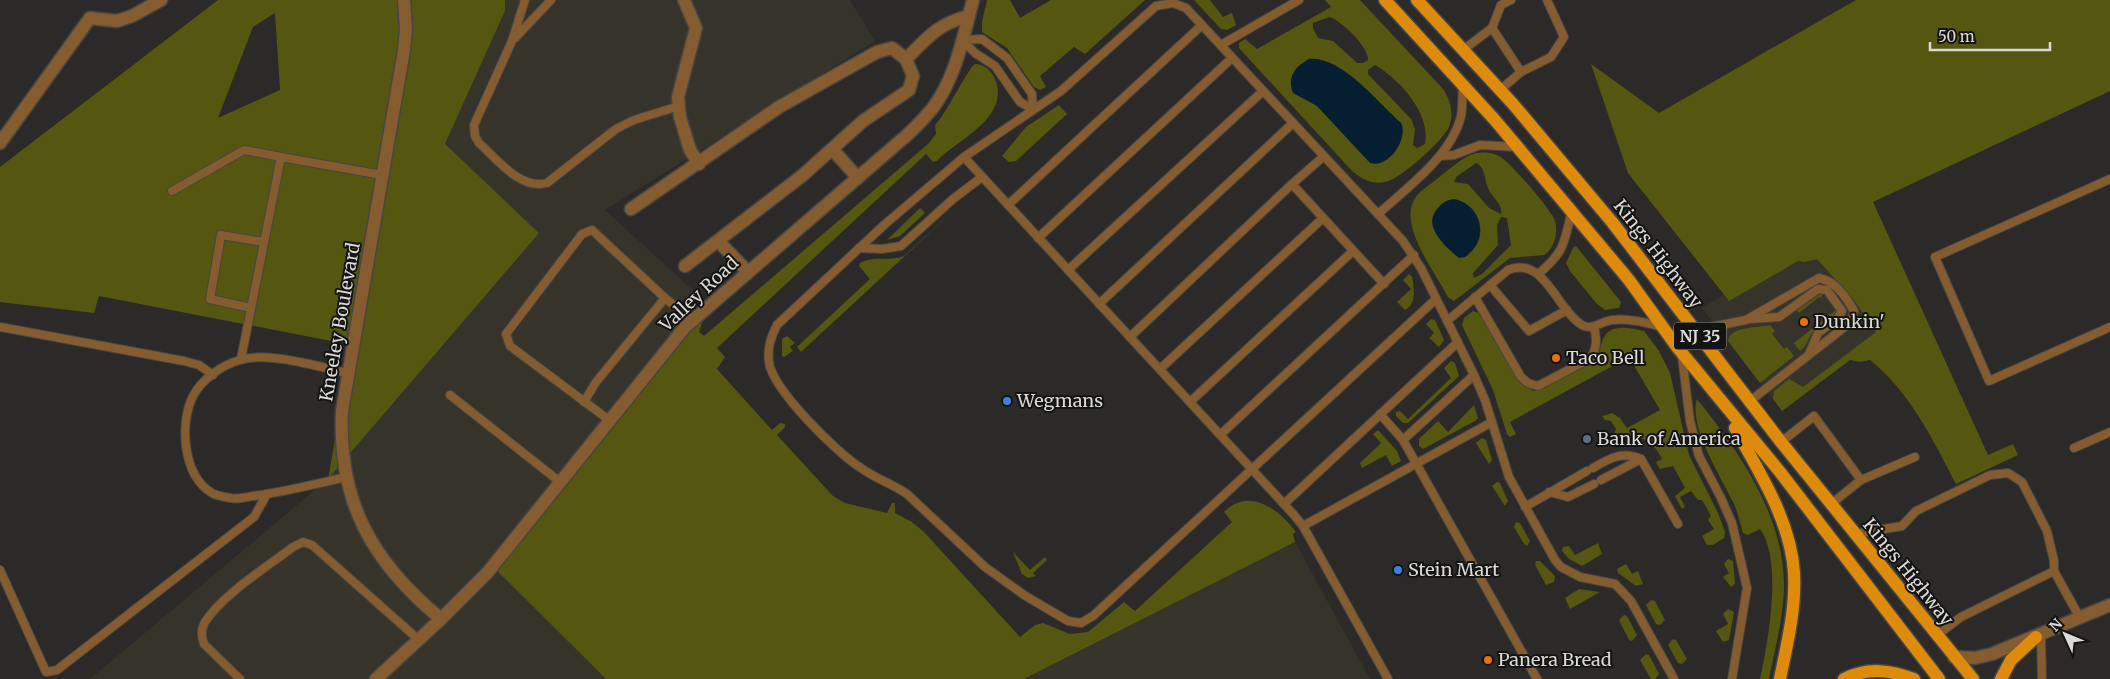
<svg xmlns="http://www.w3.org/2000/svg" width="2110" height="679" viewBox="0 0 2110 679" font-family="Merriweather,serif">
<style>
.built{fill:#36332b}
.green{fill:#55560f;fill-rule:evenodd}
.water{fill:#061e31}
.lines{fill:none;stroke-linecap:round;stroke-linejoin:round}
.service-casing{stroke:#474644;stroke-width:10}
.minor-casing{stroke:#474644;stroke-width:15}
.tertiary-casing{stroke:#474644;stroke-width:15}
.primary-casing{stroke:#474644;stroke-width:15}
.service{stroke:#845c2f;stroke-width:8}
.minor{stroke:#845c2f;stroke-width:12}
.tertiary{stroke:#845c2f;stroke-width:12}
.primary{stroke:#de8b0c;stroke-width:12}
.food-dot{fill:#e8710a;stroke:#131312;stroke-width:2}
.shop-dot{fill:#3f7fe0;stroke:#131312;stroke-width:2}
.service-dot{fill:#5c6f8a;stroke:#131312;stroke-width:2}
.labels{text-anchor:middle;stroke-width:4;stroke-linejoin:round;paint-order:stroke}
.shield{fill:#131312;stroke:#9f9e9d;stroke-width:1}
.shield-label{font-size:16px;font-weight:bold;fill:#dbdad8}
.street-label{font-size:18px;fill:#dbdad8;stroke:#131312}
.poi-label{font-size:18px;fill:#dbdad8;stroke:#131312;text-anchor:start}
</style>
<rect width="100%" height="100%" fill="#2b2a28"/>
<g class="built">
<path d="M505,0h345l25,41 -270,169 103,94 -218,260 116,115h-516l238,-200 210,-246 -93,-89 60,-133z"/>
<path d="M1873,202l57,124 -80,34 -68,51 -80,-103z"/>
<path d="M1295,542l75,137h-346z"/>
</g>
<g class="green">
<path d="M218,0h287v11l-60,133 94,89 -211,246 24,-134 -253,-49 -5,17 -94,-11v-135zM275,13l5,77 -62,28 35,-91z"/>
<path d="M987,0h23l10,18 31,-18h94l-60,54 -11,-7 -34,29 6,11 -6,3 -6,-3 -27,-39 -25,-16v-10z"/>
<path d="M1194,0h16l13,17 9,-4 4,12 -9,5 -6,-1z"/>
<path d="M1325,0h35l84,90c7,12 10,25 5,37 -6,14 -50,53 -64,55 -12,3 -23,-3 -32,-10l-114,-124v-5l6,-4 12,10 74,-42zM1329,17c12,3 40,30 39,43l-5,3h-6l-24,-22 -15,-3 -5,-10v-5zM1375,65c24,14 56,48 50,79l-8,4 -4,-3 2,-16 -4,-10 -43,-45v-4z"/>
<path d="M1856,0h254v91l-237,111 115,253 25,-11 5,11 -62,29c-23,-44 -46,-92 -86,-124l-10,2 -10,-2 -68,51 -9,-12 1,-8 15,-12 14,8 73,-55 -23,-33 -36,-40 -12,3 -7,-1 -69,40 -101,-128 -37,-109 68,49z"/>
<path d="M975,64c9,0 17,7 20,15 16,39 -37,60 -58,82l-4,1 -7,-8 -209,194 8,9 -8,12 55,61 8,-7 5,1v3l-8,8 56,61 12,7 42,10 5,-10h3v10l17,9 12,10 96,105 15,-12 8,-2 27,11 18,-2 36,-30 11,9 97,-89 -8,-10c25,-26 56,-2 72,20l-3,2 2,8 -271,137h-418l-116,-115 218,-260 -9,28 5,4 224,-192 8,-10 -1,-9c11,-11 33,-57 40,-61z"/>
<path d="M1059,105l8,9 -51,47 -7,1 -7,-6 24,-29z"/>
<path d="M1476,153c8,-1 16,-1 23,3 12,7 47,48 54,61 7,11 2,32 -9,38l-34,3 -56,43 -6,-4c-13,-25 -47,-68 -35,-95 4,-10 17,-17 25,-24 12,-9 24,-21 38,-25zM1476,163c10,4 8,18 13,27 4,8 14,15 12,24l-12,-6 -21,-24 -14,-2 2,-5zM1501,217l6,1 4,27 -29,29 -8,4 -1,-5 25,-28 -1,-20z"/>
<path d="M960,205l-159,147 -4,-5 73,-68 -11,-13 1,-3c14,-8 29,-1 44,-7z"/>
<path d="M920,208l5,5 -25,23 -13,4z"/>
<path d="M1576,246l45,56 -2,6 -14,2 -8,-6 -27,-33 -4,-8 7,-15z"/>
<path d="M1409,274l3,3c2,11 5,27 -7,33l-8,-8 14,-13 -8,-9z"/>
<path d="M1823,292l-2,6 -2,-1 -20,16 -2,-3z"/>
<path d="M1837,309c-4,13 -19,15 -26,26 -4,6 -4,11 -11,16l-6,-8z"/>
<path d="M1473,311l9,3 38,69 14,8 9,-2 51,-29c5,-5 6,-12 8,-18 6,-20 27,-14 42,-11l15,20 11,22 19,82 29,58 7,19 -1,6 -11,7h-6l-5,-9 12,-7 -6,-9 3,-4 -9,-16h-4l-7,-9 -11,6 5,10 -3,2 -7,-13 10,-8 -12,-22 -13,3 -4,-7 6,-3c-9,-20 -26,-26 -48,-25l2,-5 -5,-8 -6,-1 -3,-4 10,-3 8,5 7,10 33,-18 -31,-53 -119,65 6,12 -6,3 -3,-3 -14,-44 -31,-65 2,-7z"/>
<path d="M1431,319l4,1 9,20 -5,7 -10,-9 5,-5 -8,-9z"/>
<path d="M1770,325l5,6 -3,3 12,15 3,-2 7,9 -34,27 -32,-42c2,-15 30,-13 42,-16z"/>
<path d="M787,336l8,7 -5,4 3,4 -9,6 -2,-1v-17z"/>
<path d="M1451,361l4,2 4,13 -51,47h-5l-7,-7v-4l4,-1 8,8 43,-41 -7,-10z"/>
<path d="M1697,399c43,54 88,117 87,190 -1,30 -9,60 -15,90h-9c8,-36 23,-119 0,-150l-12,6 -5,-2c-3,-10 -5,-20 -9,-29 -12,-25 -46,-78 -37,-105z"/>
<path d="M1474,405l4,13 -3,3 -52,28 -4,-3v-7l19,-18 10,11z"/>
<path d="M1378,430l19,21 4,10 -9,5 -6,-11 -24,13 -2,-5 21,-20 -8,-9z"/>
<path d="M1482,438l4,2 6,20 -3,4 -13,-21z"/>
<path d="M1497,482l3,1 8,18 -3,5 -13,-20z"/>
<path d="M1516,522l4,1 10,18 -3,5 -3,-2 -10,-17z"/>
<path d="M1598,543l4,11 -20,12 -13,-7 -7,-8 1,-4 6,-1 6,9z"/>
<path d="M1013,552l17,18 15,-13 2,3 -14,13 3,3 -8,2 -6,-4z"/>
<path d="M1728,559l5,2 2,23 -4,3 -8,-10 6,-4 -5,-9z"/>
<path d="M1536,561h4l15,15 -1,6 -8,3 -11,-20z"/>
<path d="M1626,564l6,10 6,-3 5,13 -7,2 -18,-13 -1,-4z"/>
<path d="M1579,589l21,3 -30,17 -5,-11z"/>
<path d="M1651,600l4,1 10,19 -5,5 -4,-1 -10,-19z"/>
<path d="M1728,609l6,3 -5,28 -6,2 -7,-11 12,-7 -5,-10z"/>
<path d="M1624,615l3,1 10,19 -5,6 -3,-1 -10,-20z"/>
<path d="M1673,639l3,1 11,19 -5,5 -4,-1 -10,-18z"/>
<path d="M1646,654l3,1 10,19 -4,5h-4l-11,-19z"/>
</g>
<g class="water">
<path d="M1309,59c33,-3 69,44 92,64 8,16 -13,46 -31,40l-53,-57 -24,-13c-6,-17 2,-26 16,-34z"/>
<path d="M1454,199c29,6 36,42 11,58l-6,1c-13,-11 -37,-31 -22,-49 5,-6 9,-9 17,-10z"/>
</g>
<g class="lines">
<defs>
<g id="service">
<path d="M525,0l-13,41 -38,84 1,11 4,7c19,17 41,47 68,40l69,-54 18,-9 45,-14"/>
<path d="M1492,28l9,-23 10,-5"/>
<path d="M515,38l36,-38"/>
<path d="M962,40l20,-1 25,19 25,36 1,15"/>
<path d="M962,40l13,13 20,13 25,36 13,7"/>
<path d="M1221,45l78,-45"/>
<path d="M1463,50l29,-22 29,44"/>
<path d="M1500,90l21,-18 30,-15 13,-20 -17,-37"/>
<path d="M1441,156l13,-1 26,-10 37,2"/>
<path d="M964,157l-80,68 -107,100c-6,12 -10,23 -8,37 3,27 68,91 92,106 15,11 32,16 46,26l78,73 39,28 44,26 13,2 12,-7 343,-317"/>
<path d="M1323,157l-31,27 92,100"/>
<path d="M2110,179l-175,78 54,124 121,-54"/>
<path d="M172,191l72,-41 37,7"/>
<path d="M1008,205l194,-180"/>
<path d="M1378,214c29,-26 74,-59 83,-98 2,-10 1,-21 2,-31"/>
<path d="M1038,238l194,-180"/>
<path d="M859,248l23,1 19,-3 52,-47 29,-22"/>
<path d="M1068,270l195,-179"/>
<path d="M1538,274c27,-22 26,-31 34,-64"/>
<path d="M1490,285l39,46 38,-21"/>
<path d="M1475,297l46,80 7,6 10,3 53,-28c6,-11 6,-19 3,-31"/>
<path d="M1099,304l194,-181"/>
<path d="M251,308l-41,-9 11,-64 43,7"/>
<path d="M1750,319l29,-2 39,-28 9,1 15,21 -4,7 -20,15 -9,21"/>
<path d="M1447,321l61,-51c36,-15 48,39 74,55 10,6 20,-4 30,-5 17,-2 33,2 49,7"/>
<path d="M0,327l184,34 15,4 14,10"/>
<path d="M1695,330l51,-10 73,-42c16,3 28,20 35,33l-3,11 -101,79"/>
<path d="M1130,337l162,-153"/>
<path d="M1682,356l8,65 9,35 22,42 11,25 15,65 -15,91"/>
<path d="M241,359l40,-202 101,18"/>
<path d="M1160,369l163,-151"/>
<path d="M450,395l110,87"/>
<path d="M584,402l12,-20 69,-84 27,22"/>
<path d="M1190,402l163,-151"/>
<path d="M1380,414l23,26 134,239"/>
<path d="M609,420l-99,-74 -4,-12 76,-100 10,-4 73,68"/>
<path d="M1220,435l194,-180"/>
<path d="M1403,440l71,-65"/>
<path d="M1781,442l33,-26 47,64 -30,24"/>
<path d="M2074,448l36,-16"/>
<path d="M1593,468c17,-10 29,-17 48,-9l37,65"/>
<path d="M346,477c-31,7 -62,15 -93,19 -7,1 -16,4 -23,2 -5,-1 -13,-2 -18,-5 -29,-17 -33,-69 -19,-97 9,-17 29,-31 47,-36 29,-9 79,7 108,13"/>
<path d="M1601,480l40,-21"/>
<path d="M1861,480l54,-23"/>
<path d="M1549,492l19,5 26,-13"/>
<path d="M1284,504l174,-162"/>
<path d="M1525,507l62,-36"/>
<path d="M1303,526l189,-104"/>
<path d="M1855,534l47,-8 14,-15 74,-36 18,-2 14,9 25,49 7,30v10l26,47"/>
<path d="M0,570l46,102 11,-2 197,-153 13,-23"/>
<path d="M2041,635l1,44"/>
<path d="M1936,636l25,-19 93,-46"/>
<path d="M240,679l-36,-35c-3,-8 -3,-15 1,-22 17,-27 62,-55 88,-75l10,-5 9,3 107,95"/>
<path d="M1388,679l-85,-153 -9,-11 -330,-358 97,-66 95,-85 17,-3 13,5 217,233 18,27 53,107 11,25 24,77 46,83 6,7 19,10 35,7 16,17 43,78"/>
</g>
<g id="minor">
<path d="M404,0l2,29 -2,21 -62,361c-4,91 30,151 99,208"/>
<path d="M684,0l12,28 -18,69 2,20 10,33 9,14"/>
<path d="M0,143l90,-125 27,3 15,-5 29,-16"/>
<path d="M833,150l25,28"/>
<path d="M631,209l148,-102 98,-55 15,-4 14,11c21,-21 33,-36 63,-43"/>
<path d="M718,241l30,31"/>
<path d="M685,266l118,-91 60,-54 46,-31 4,-14 -7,-17"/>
<path d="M376,679l65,-60 47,-47 197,-245 214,-185c12,-10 23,-21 33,-33 24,-31 31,-72 41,-109"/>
</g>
<path id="tertiary" d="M1954,657l21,1 17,-4 118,-49"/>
<g id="primary">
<path d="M1385,0l109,119 135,161 48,67 103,125 159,207"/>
<path d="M1417,0l96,104 99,118 169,220 192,237"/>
<path d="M1735,428c24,44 56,93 59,145 2,36 -7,71 -14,106"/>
<path d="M1844,679c24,-12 46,-9 70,0"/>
<path d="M2001,679l10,-19 25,-23"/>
</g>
</defs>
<use href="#service" class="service-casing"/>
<use href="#minor" class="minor-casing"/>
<use href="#tertiary" class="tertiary-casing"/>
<use href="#primary" class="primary-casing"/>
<use href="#service" class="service"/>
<use href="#minor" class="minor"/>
<use href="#tertiary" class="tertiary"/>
<use href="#primary" class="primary"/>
</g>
<g class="food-dot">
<circle cx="1804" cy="322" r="5"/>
<circle cx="1556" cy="358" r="5"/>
<circle cx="1488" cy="660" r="5"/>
</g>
<g class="shop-dot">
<circle cx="1007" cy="401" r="5"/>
<circle cx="1398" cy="570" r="5"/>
</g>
<circle class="service-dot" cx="1587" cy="439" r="5"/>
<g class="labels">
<rect class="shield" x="1674" y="322.5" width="52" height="27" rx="4"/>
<g class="shield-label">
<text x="1700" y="342">NJ 35</text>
</g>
<g class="street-label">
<text transform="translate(1658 254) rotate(52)" y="6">Kings Highway</text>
<text transform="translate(699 294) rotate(-43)" y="6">Valley Road</text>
<text transform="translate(340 322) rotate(-80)" y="6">Kneeley Boulevard</text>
<text transform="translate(1908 572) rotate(51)" y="6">Kings Highway</text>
</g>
<g class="poi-label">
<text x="1814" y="328">Dunkin'</text>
<text x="1566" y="364">Taco Bell</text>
<text x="1017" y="407">Wegmans</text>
<text x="1597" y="445">Bank of America</text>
<text x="1408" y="576">Stein Mart</text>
<text x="1498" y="666">Panera Bread</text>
</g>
</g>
<g transform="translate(2065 634) rotate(314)" stroke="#131312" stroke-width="4" paint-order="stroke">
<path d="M0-4L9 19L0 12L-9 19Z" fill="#dbdad8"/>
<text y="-8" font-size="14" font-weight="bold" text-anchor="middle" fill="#dbdad8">N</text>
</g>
<path d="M1930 42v8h120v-8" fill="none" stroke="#dbdad8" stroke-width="2.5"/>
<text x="1938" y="42" font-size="15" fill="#dbdad8" stroke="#131312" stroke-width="4" paint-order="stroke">50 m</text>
</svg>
